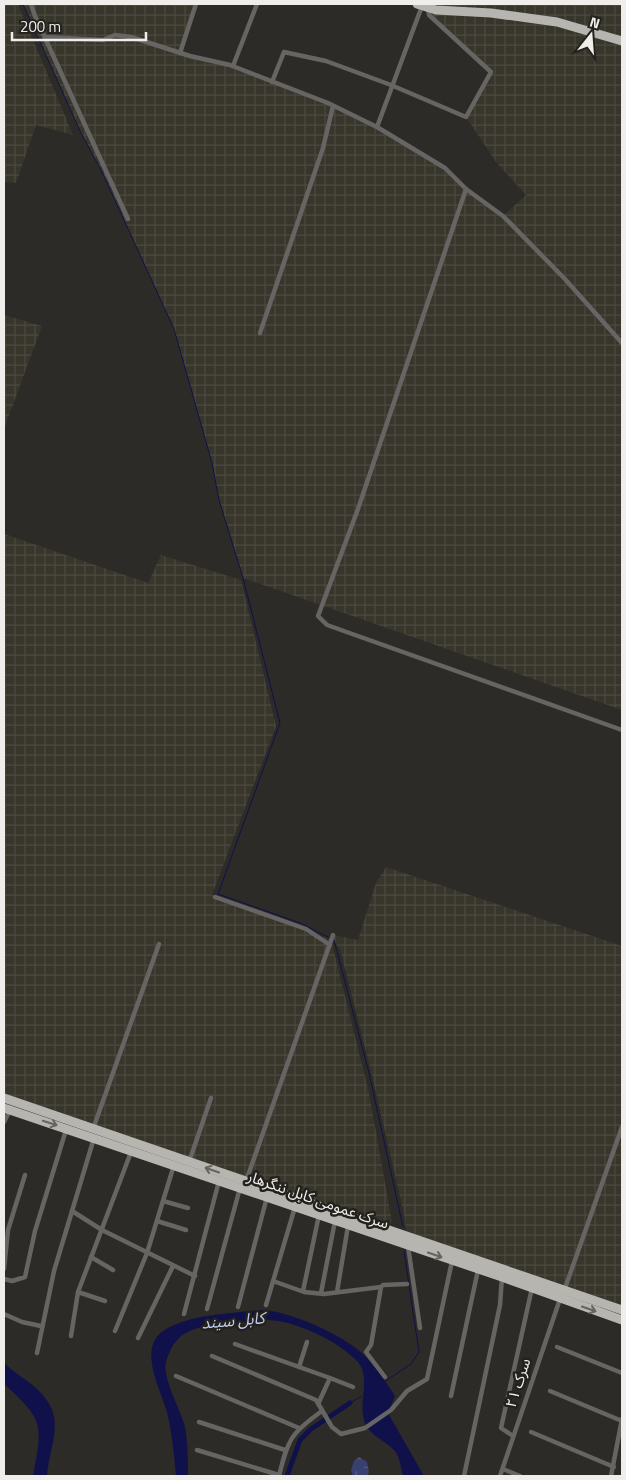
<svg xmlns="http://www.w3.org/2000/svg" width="626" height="1480" viewBox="0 0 626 1480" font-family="'Titillium Web','Noto Sans Arabic',sans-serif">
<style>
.industrial{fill:url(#industrial-grid)}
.wetland{fill:url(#wetland-marsh)}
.water{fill:#10114b}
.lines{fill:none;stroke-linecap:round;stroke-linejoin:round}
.stream{stroke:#10114b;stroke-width:1}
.canal{stroke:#10114b;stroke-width:5}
.street{stroke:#666563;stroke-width:4.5}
.highway{stroke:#b6b5af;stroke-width:9}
.oneway{stroke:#65645f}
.labels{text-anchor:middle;stroke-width:5;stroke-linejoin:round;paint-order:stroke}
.street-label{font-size:15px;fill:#efeeeb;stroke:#23221d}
.water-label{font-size:16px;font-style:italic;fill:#c1cbf0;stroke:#23221d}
</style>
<defs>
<pattern id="industrial-grid" width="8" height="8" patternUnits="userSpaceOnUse" patternTransform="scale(1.25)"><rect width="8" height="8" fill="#38352b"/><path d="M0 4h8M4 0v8" fill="none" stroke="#4b4940"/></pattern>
<pattern id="wetland-marsh" width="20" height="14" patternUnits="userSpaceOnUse" patternTransform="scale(1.25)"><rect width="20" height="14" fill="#37406e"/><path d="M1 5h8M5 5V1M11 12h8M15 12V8" fill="none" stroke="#545c83"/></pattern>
</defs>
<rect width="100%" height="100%" fill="#2d2b27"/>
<g class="industrial">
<path d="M4,4h14l55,131 -37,-10 -20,58 -12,-1z"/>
<path d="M23,4h173l-16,48 50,13 98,38 49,24 68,41 21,21 37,27 23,-21 -30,-33 -30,-45 25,-45 -62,-57 -1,-7 -11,-4h205v706l-379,-132 -24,-78 -7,-37 -38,-134 -72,-157 -22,-41z"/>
<path d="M4,315l38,11 -38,103z"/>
<path d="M4,534l144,49 13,-28 80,25 35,146 -64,169 119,45 38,153 23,129 -3,3 -385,-130z"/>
<path d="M386,867l236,79v364l-215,-74 -3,-22 -33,-143 -31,-122 -7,-9v-5l25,5 18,-57z"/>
</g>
<path class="wetland" d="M359,1457l8,5 2,10 -2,4h-14l-2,-6 3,-9z"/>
<g class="water">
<path d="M258,1310c28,-1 83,24 104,43 12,11 24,29 33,43l-7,17 36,63h-21c-2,-8 -3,-18 -8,-25 -9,-10 -26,-16 -30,-28 -8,-20 7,-46 -8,-62 -19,-20 -61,-40 -88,-41 -14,0 -28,3 -42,4 -31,3 -51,4 -61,38 -4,16 15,48 19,65 3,17 3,33 3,49h-12c-2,-22 -4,-43 -9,-64 -7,-24 -32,-68 1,-84 26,-14 62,-14 90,-18z"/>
<path d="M4,1362c9,11 23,17 33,27 31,29 13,52 10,87h-14c10,-51 11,-56 -29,-92z"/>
</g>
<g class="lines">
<g class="stream">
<path d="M23,4l57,127 22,41 72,157 38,134 7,37 24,78 37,145 -62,171 82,29 30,15"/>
<path d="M334,940l35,133 34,154"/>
<path d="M384,1382l27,-18 8,-12 -15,-101"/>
<path d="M350,1403l12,-7"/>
</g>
<path class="canal" d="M287,1476l13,-36 11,-11 39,-26"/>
<g class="street">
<path d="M31,4l4,12 93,203"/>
<path d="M45,37l58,3 12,-5 16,2 59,19 40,9 98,38 49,24 68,41 21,21 37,27 61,62 58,65"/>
<path d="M180,53l16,-49"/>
<path d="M233,66l24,-62"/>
<path d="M272,82l12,-30 42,9 65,24 75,32 25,-45 -62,-57 -1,-7"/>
<path d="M377,127l45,-121"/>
<path d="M466,189l-108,320 -40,107 9,9 295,105"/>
<path d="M260,333l63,-185 10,-42"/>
<path d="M215,897l91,32 24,16"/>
<path d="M4,1122l6,-12"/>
<path d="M93,1129l66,-185"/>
<path d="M189,1162l22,-64"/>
<path d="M246,1181l87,-246"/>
<path d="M163,1201l25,7"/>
<path d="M72,1211l30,19 93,46"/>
<path d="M157,1221l29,9"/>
<path d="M408,1246l12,82"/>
<path d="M91,1257l22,13"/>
<path d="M4,1269l4,-39 17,-55"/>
<path d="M4,1279l8,2 13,-4 10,-46 31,-101"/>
<path d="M273,1281l31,11 20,2 57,-7 2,-2 24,-1"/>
<path d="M381,1287l-10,58 -5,7 19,25"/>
<path d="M303,1291l16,-76"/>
<path d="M564,1291l58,-164"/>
<path d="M78,1292l27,9"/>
<path d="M337,1292l11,-66"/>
<path d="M321,1293l14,-72"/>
<path d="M266,1305l29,-98"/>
<path d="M238,1307l29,-110"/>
<path d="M207,1309l33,-121"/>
<path d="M4,1314l18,8 19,4"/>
<path d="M184,1314l35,-133"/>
<path d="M115,1331l32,-78 27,-88"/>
<path d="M71,1336l7,-44 53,-140"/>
<path d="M138,1338l35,-72"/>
<path d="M235,1344l95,34 -11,24"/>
<path d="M557,1347l65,26"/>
<path d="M37,1353l17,-82 40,-133"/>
<path d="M212,1356l104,44 16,27 9,7 24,-6 26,-18 16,-19 20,-12 25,-118"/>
<path d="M299,1367l8,-25"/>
<path d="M176,1376l123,52"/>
<path d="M330,1378l23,9"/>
<path d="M550,1391l72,30"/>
<path d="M451,1396l27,-126"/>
<path d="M199,1422l86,28"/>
<path d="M531,1432l83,35"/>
<path d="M513,1436l-12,-8 31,-140"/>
<path d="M197,1450l82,25"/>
<path d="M503,1469l17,7"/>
<path d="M279,1476c9,-37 12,-43 43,-65"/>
<path d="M464,1476l36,-171 2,-28"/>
<path d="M500,1476l60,-177"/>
<path d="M611,1476l11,-57"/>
</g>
<g class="highway">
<path d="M417,4l19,6 55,3 66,9 65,19"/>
<path d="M4,1098l618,212"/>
<path d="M4,1108l498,169 120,43"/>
</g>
</g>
<defs><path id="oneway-shaft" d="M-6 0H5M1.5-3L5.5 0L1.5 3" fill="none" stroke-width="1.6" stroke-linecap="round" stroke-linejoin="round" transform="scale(1.25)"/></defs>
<g class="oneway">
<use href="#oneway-shaft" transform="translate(50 1123) rotate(18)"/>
<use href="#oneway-shaft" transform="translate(212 1170) rotate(-161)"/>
<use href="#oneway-shaft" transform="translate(435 1255) rotate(19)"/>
<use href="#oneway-shaft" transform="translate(589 1309) rotate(19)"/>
</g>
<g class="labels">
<g class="street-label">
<text transform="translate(318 1200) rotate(19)" y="5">سرک عمومی کابل ننگرهار</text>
<text transform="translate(518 1383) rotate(-72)" y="5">سرک ۲۱</text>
</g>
<g class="water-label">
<text transform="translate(233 1320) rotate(-5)" y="6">کابل سيند</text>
</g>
</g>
<rect width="626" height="1480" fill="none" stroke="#efeeeb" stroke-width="10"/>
<g transform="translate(591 35) rotate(17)" stroke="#23221d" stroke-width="4" paint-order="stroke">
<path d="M0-4L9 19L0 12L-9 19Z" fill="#efeeeb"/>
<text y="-8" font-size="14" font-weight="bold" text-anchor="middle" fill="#efeeeb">N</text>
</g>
<path d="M12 32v8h134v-8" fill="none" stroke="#efeeeb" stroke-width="2.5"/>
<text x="20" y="32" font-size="15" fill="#efeeeb" stroke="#23221d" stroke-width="4" paint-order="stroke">200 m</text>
</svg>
